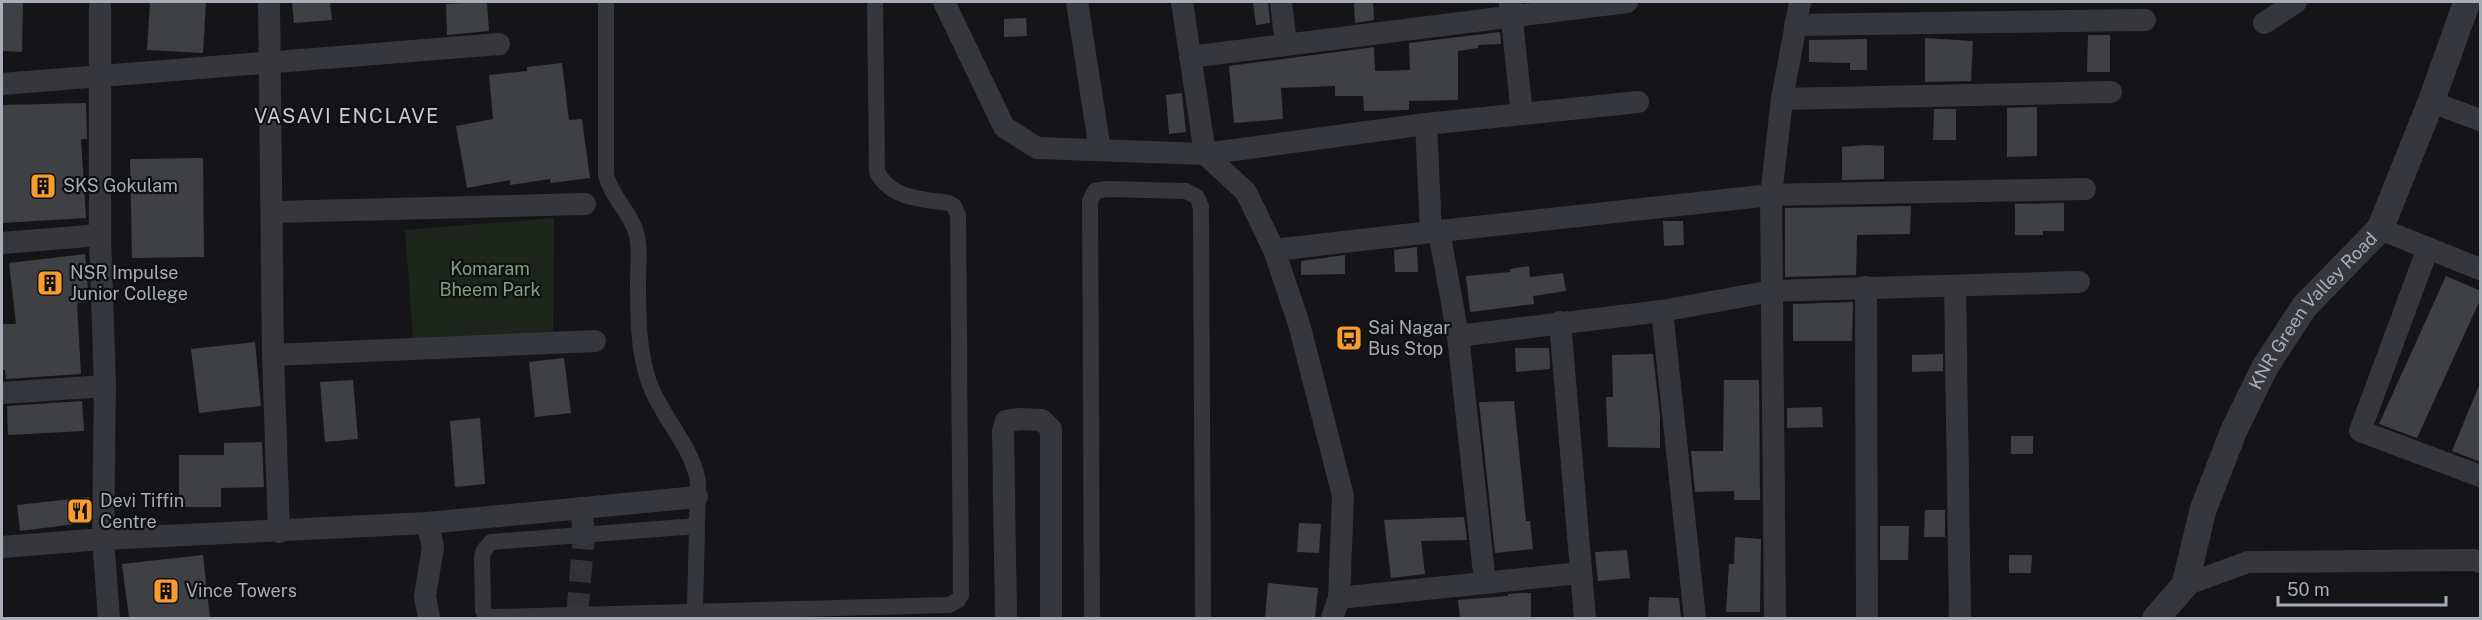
<svg xmlns="http://www.w3.org/2000/svg" width="2482" height="620" viewBox="0 0 2482 620" font-family="'Public Sans',sans-serif">
<style>
.green{fill:#1d251d}
.building{fill:#3f4044}
.lines{fill:none;stroke-linecap:round;stroke-linejoin:round}
.minor-tunnel{stroke:#323337;stroke-width:22;stroke-dasharray:22 11;stroke-linecap:butt}
.pedestrian{stroke:#36373c;stroke-width:16}
.minor{stroke:#36373c;stroke-width:22}
.tertiary{stroke:#36373c;stroke-width:27}
.labels{text-anchor:middle;stroke-width:4.5;stroke-linejoin:round;paint-order:stroke}
.poi-label{font-size:18px;fill:#a6adb7;stroke:#101012;text-anchor:start}
.park-label{font-size:18px;fill:#7ea37c;stroke:#101012}
.street-label{font-size:18px;fill:#a6adb7;stroke:#101012}
.neighbourhood-label{font-size:20px;letter-spacing:1.5px;fill:#c7ccd3;stroke:#101012}
</style>
<rect width="100%" height="100%" fill="#151517"/>
<path class="green" d="M554,218l-1,115 -140,5 -8,-108z"/>
<g class="building">
<path d="M2,2h21l-1,50 -20,-1z"/>
<path d="M150,2h56l-3,51 -56,-3z"/>
<path d="M292,2h38l2,18 -38,3z"/>
<path d="M487,2l2,29 -42,4 -1,-31z"/>
<path d="M1253,2h15l2,21 -14,2z"/>
<path d="M1354,2h19l1,18 -19,3z"/>
<path d="M1026,18l1,18 -23,1v-18z"/>
<path d="M1500,32l1,12 -23,1v3l-20,3v49l-49,1v9l-45,1 -1,-15h-28v-10l-54,2 2,31 -49,4 -5,-57 145,-19 1,24 35,-1 -1,-27z"/>
<path d="M2088,35h22v37h-23z"/>
<path d="M1925,38l48,3 -2,40 -46,1z"/>
<path d="M1867,39v31h-17v-7l-41,-1v-22z"/>
<path d="M562,63l7,57 13,-1 8,59 -39,5 -1,-4 -40,6v-5l-43,8 -11,-62 37,-7 -4,-44 38,-4v-4z"/>
<path d="M1182,93l4,39 -17,2 -3,-39z"/>
<path d="M86,103l1,36h-6l5,79 -84,5v-118z"/>
<path d="M2037,107v49l-30,1v-49z"/>
<path d="M1934,109h22v31h-23z"/>
<path d="M1865,145l19,1v33l-42,1v-33z"/>
<path d="M203,158l1,99 -72,1 -2,-99z"/>
<path d="M2064,203v28h-21v4h-28v-31z"/>
<path d="M1911,206l-1,28 -53,1 -1,40 -71,2v-69z"/>
<path d="M1663,221h20l1,24 -20,1z"/>
<path d="M1417,247l1,25h-23l-1,-22z"/>
<path d="M85,254l4,48 -12,1 4,71 -75,5 -1,-9h-3v-46h14l-7,-61z"/>
<path d="M1345,255v19l-44,1v-14z"/>
<path d="M1529,266l1,11 33,-4 3,18 -33,5 1,8 -64,8 -4,-36 44,-4v-3z"/>
<path d="M2446,276l35,15v7l-64,140 -38,-14z"/>
<path d="M1853,302l-1,39h-59v-37z"/>
<path d="M255,342l6,64 -62,7 -8,-64z"/>
<path d="M1515,348h34l1,21 -34,3z"/>
<path d="M1653,354l7,62v32l-52,-1 -2,-50h7l-1,-42z"/>
<path d="M1943,354v17l-31,1v-17z"/>
<path d="M564,358l7,55 -36,4 -6,-55z"/>
<path d="M353,380l5,59 -33,3 -5,-60z"/>
<path d="M1724,380h35l1,120h-26v-9l-39,1 -4,-41h32z"/>
<path d="M2480,383h1v79l-29,-11z"/>
<path d="M82,401l2,30 -76,4 -1,-29z"/>
<path d="M1514,401l12,120h4l3,28 -38,4 -16,-151z"/>
<path d="M1822,407l1,20 -36,1v-20z"/>
<path d="M480,418l5,66 -30,3 -5,-66z"/>
<rect x="2011" y="436" width="22" height="18"/>
<path d="M262,442l2,45 -43,1v19h-42v-52h45v-12z"/>
<path d="M90,497v25l-70,9 -3,-26z"/>
<path d="M1925,510h20v27h-21z"/>
<path d="M1464,517l3,23 -46,1 4,33 -34,4 -7,-58z"/>
<path d="M1299,523l22,1 -2,29 -22,-1z"/>
<path d="M1880,526h29l-1,34h-28z"/>
<path d="M1735,537l26,2 -1,73h-34l3,-48h5z"/>
<path d="M1627,550l3,28 -32,3 -3,-29z"/>
<path d="M203,555l7,63h-81l-7,-54z"/>
<path d="M2009,555h23l-1,18h-22z"/>
<path d="M1268,583l50,5 -3,30h-50z"/>
<path d="M1521,593h10v25h-71l-2,-18 50,-4v-2z"/>
<path d="M1649,597l30,1 2,20h-33z"/>
</g>
<g class="lines">
<path class="minor-tunnel" d="M577,615l7,-80"/>
<g class="pedestrian">
<path d="M606,2v173c5,22 26,38 31,61 3,15 1,31 1,46 0,33 0,69 11,100 12,35 41,60 49,99l-3,131"/>
<path d="M696,526l-205,16 -7,8 -2,7 1,53 2,5 9,2 455,-12 9,-5 3,-5 -3,-380 -4,-9 -5,-3c-27,-4 -58,-4 -72,-31l-2,-170"/>
<path d="M1092,618l-2,-417 5,-10 12,-2 79,2 11,6 4,10 2,411"/>
</g>
<g class="minor">
<path d="M100,2v233l5,151 -2,153 6,79"/>
<path d="M269,2l4,353 6,177"/>
<path d="M944,2l60,125 33,21 168,6 221,-30 212,-22"/>
<path d="M1077,2l23,148"/>
<path d="M1182,2l23,152 41,38 28,58 25,74 44,172 -4,102 -7,20"/>
<path d="M1281,2l5,42"/>
<path d="M1510,2l12,112"/>
<path d="M2264,23l32,-21"/>
<path d="M1795,25l350,-5"/>
<path d="M1190,57l437,-55"/>
<path d="M2,84l497,-40"/>
<path d="M1782,99l329,-7"/>
<path d="M2431,102l49,18"/>
<path d="M273,212l312,-8"/>
<path d="M2380,229l100,40"/>
<path d="M1439,231l19,105 27,246"/>
<path d="M1431,232l340,-37 314,-6"/>
<path d="M2,243l98,-8"/>
<path d="M2428,248l-68,183 120,45"/>
<path d="M1274,250l157,-18 -5,-108"/>
<path d="M1955,286l5,332"/>
<path d="M1866,287l1,331"/>
<path d="M1662,311l33,307"/>
<path d="M1560,322l25,296"/>
<path d="M1458,336l204,-25 110,-20 307,-9"/>
<path d="M273,355l322,-14"/>
<path d="M2,393l103,-7"/>
<path d="M581,508l3,27"/>
<path d="M427,523l6,24 -8,49 4,22"/>
<path d="M2,547l101,-8 324,-16 270,-26"/>
<path d="M2185,585l63,-23 226,-2 6,2"/>
<path d="M1339,598l241,-25"/>
<path d="M577,618v-3"/>
<path d="M1006,618l-3,-187 3,-10 15,-2 21,1 9,9v189"/>
<path d="M1775,618l-4,-423 11,-96 18,-97"/>
</g>
<path class="tertiary" id="s1" d="M2156,618l29,-33 18,-75 31,-80 31,-63 39,-60 76,-78 51,-127 36,-100"/>
</g>
<defs>
<symbol id="building-square" viewBox="-11 -11 22 22"><rect x="-9" y="-9" width="18" height="18" rx="4" fill="#f79c2d" stroke="#101012"/><path d="M-4-6H4V6H1V3H-1V6H-4ZM-2.5-4.3h1.7v1.8h-1.7ZM.8-4.3h1.7v1.8H.8ZM-2.5-1h1.7V.8h-1.7ZM.8-1h1.7V.8H.8Z" fill="#111"/></symbol>
<symbol id="bus-square" viewBox="-11 -11 22 22"><rect x="-9" y="-9" width="18" height="18" rx="4" fill="#f79c2d" stroke="#101012"/><path d="M-5-6H5V4H4V6H2V4H-2V6H-4V4H-5ZM-3.5-4V0h7V-4ZM-3.5 1.2v1.5H-2V1.2ZM2 1.2v1.5H3.5V1.2Z" fill="#111"/></symbol>
<symbol id="restaurant-square" viewBox="-11 -11 22 22"><rect x="-9" y="-9" width="18" height="18" rx="4" fill="#f79c2d" stroke="#101012"/><path d="M-5-6h1v4h1v-4h1v4h1v-4h1v5L-1.5 .5V6h-2V.5L-5-1ZM5-6V6H3V1.5H1.5Q1.5-4 5-6Z" fill="#111"/></symbol>
</defs>
<g fill-rule="evenodd">
<use href="#building-square" x="28" y="171" width="30" height="30"/>
<use href="#building-square" x="35" y="268" width="30" height="30"/>
<use href="#bus-square" x="1334" y="323" width="30" height="30"/>
<use href="#restaurant-square" x="65" y="496" width="30" height="30"/>
<use href="#building-square" x="151" y="576" width="30" height="30"/>
</g>
<g class="labels">
<g class="poi-label">
<text x="63" y="192">SKS Gokulam</text>
<text x="70" y="279">NSR Impulse<tspan x="70" dy="21">Junior College</tspan></text>
<text x="1368" y="334">Sai Nagar<tspan x="1368" dy="21">Bus Stop</tspan></text>
<text x="100" y="507">Devi Tiffin<tspan x="100" dy="21">Centre</tspan></text>
<text x="186" y="597">Vince Towers</text>
</g>
<g class="park-label">
<text x="490" y="275">Komaram<tspan x="490" dy="21">Bheem Park</tspan></text>
</g>
<g class="street-label">
<text dy="6" stroke="none"><textPath href="#s1" startOffset="351">KNR Green Valley Road</textPath></text>
</g>
<g class="neighbourhood-label">
<text x="347" y="123">VASAVI ENCLAVE</text>
</g>
</g>
<rect width="2482" height="620" fill="none" stroke="#a6adb7" stroke-width="6"/>
<path d="M2278 596v9h168v-9" fill="none" stroke="#a6adb7" stroke-width="3"/>
<text x="2287" y="596" font-size="18" fill="#a6adb7" stroke="#101012" stroke-width="4.5" paint-order="stroke">50 m</text>
</svg>
